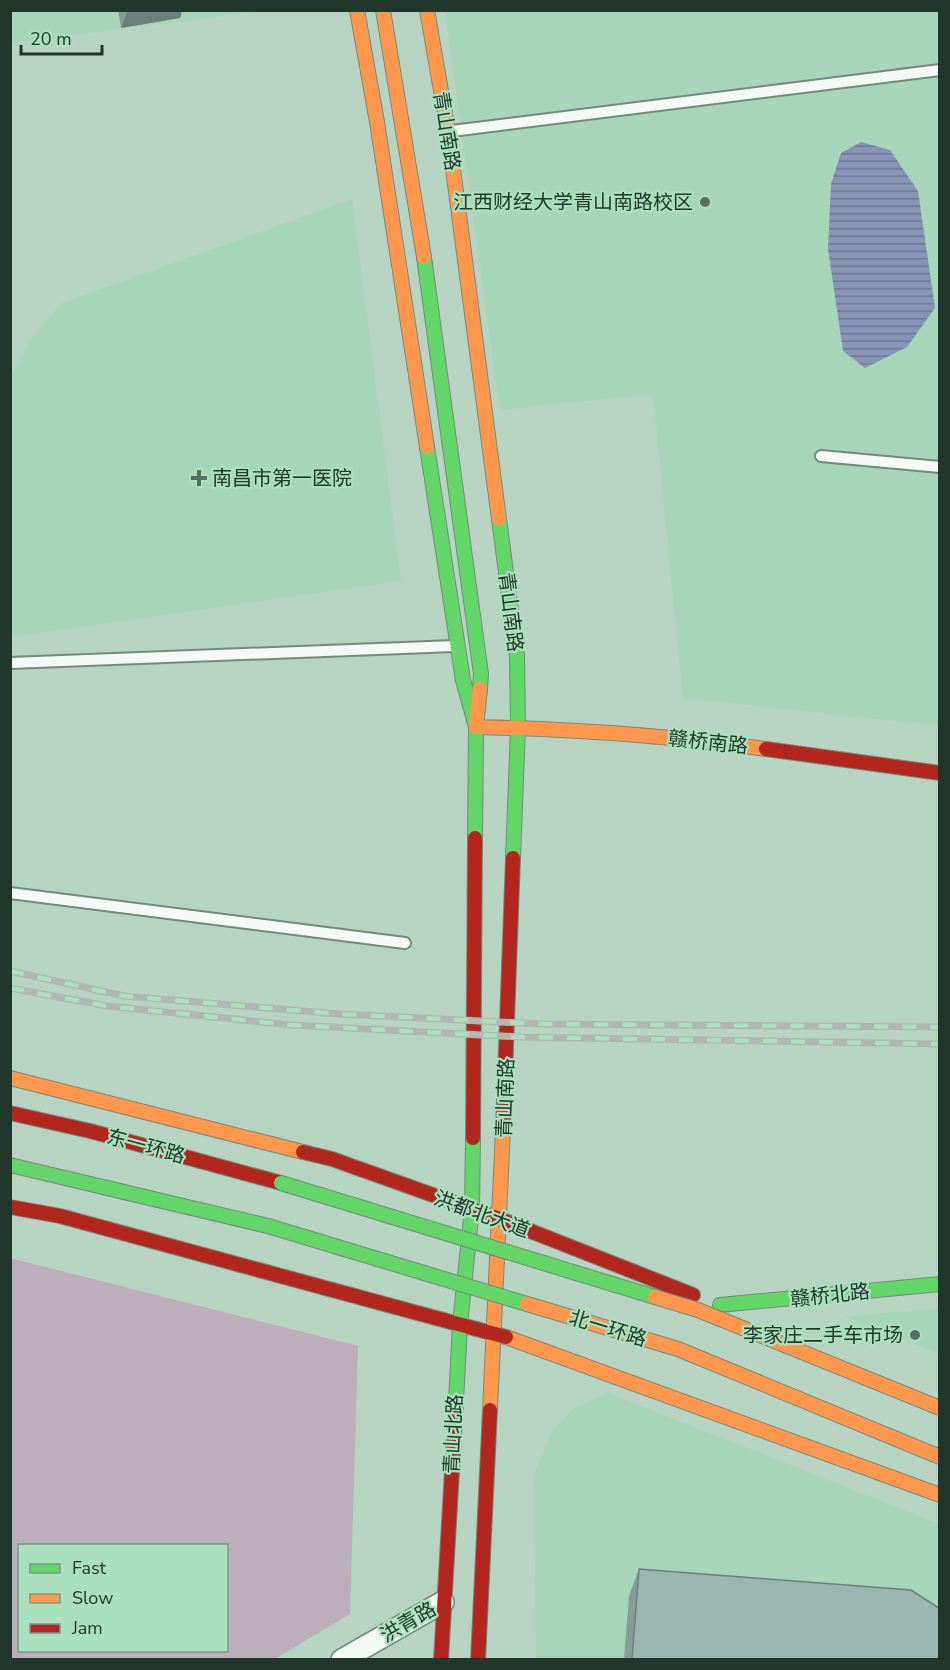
<svg xmlns="http://www.w3.org/2000/svg" width="950" height="1670" viewBox="0 0 950 1670" font-family="'Nunito Sans','Noto Sans SC',sans-serif">
<style>
.built{fill:#a7d5b9}
.grass{fill:#bcaeba;fill-rule:evenodd}
.water{fill:url(#water-rules)}
.lines{fill:none;stroke-linecap:round;stroke-linejoin:round}
.lane-casing{stroke:#738a7d;stroke-width:14}
.street-casing{stroke:#738a7d;stroke-width:24}
.fast-casing{stroke:#738a7d;stroke-width:16}
.slow-casing{stroke:#738a7d;stroke-width:16}
.jam-casing{stroke:#738a7d;stroke-width:16}
.lane{stroke:#f4f9f6;stroke-width:10}
.street{stroke:#f4f9f6;stroke-width:21}
.fast{stroke:#63d668;stroke-width:14}
.slow{stroke:#ff974d;stroke-width:14}
.jam{stroke:#b3261e;stroke-width:14}
.rail-casing{stroke:#b1b8b4;stroke-width:7}
.rail{stroke:#abe0bf;stroke-width:4.5;stroke-dasharray:14;stroke-linecap:butt}
.fast-bridge-casing{stroke:#738a7d;stroke-width:16;stroke-linecap:butt}
.slow-bridge-casing{stroke:#738a7d;stroke-width:16;stroke-linecap:butt}
.fast-bridge{stroke:#63d668;stroke-width:14}
.slow-bridge{stroke:#ff974d;stroke-width:14}
.wall{fill:#859c97}
.shaded-wall{fill:#6c7f7b}
.building{fill:#9bb5b0;stroke:#6c7f7b;stroke-width:1.5}
.poi-dot{fill:#566e60;stroke:#abe0bf;stroke-width:2}
.labels{text-anchor:middle;stroke-width:4.5;stroke-linejoin:round;paint-order:stroke}
.street-label{font-size:20px;fill:#22372b;stroke:#abe0bf}
.poi-label{font-size:20px;fill:#22372b;stroke:#abe0bf;text-anchor:end}
</style>
<defs>
<pattern id="water-rules" width="6" height="5" patternUnits="userSpaceOnUse" patternTransform="scale(1.5)"><rect width="6" height="5" fill="#8794b6"/><path d="M0 2.5h6" fill="none" stroke="#6e7a94"/></pattern>
</defs>
<rect width="100%" height="100%" fill="#b7d4c2"/>
<g class="built">
<path d="M11,10l253,1 -253,32z"/>
<path d="M445,11h494v715l-256,-28 -30,-304 -153,16z"/>
<path d="M352,199l49,382 -390,56v-261l22,-40 29,-33z"/>
<path d="M939,1309v45l-96,-38z"/>
<path d="M609,1393l330,131v135h-403l-2,-185 18,-43 22,-23z"/>
</g>
<path class="grass" d="M10,1258l348,88 -8,268 -75,45h-264zM20,1546h206v104h-206z"/>
<path class="water" d="M861,142l29,8 28,41 17,117 -28,39 -42,21 -22,-17 -15,-102 3,-65 10,-31z"/>
<g class="lines">
<defs>
<g id="lane">
<path d="M452,131l488,-61"/>
<path d="M821,456l119,11"/>
<path d="M10,663l445,-17"/>
<path d="M10,893l395,50"/>
</g>
<path id="street" d="M342,1660l101,-58"/>
<g id="fast">
<path d="M424,257l57,417 -1,15"/>
<path d="M427,447l36,233 13,47 -1,111"/>
<path d="M499,519l18,137 1,72 -5,130"/>
<path d="M10,1165l258,61"/>
<path d="M720,1305l220,-21"/>
<path d="M456,1402l4,-78 12,-115 1,-71"/>
</g>
<g id="slow">
<path d="M357,10l20,112 50,325"/>
<path d="M383,10l41,247"/>
<path d="M427,10l21,121 51,388"/>
<path d="M480,689l-4,38c97,2 194,9 290,22"/>
<path d="M10,1078l293,74"/>
<path d="M506,1337l434,158"/>
<path d="M490,1410l13,-281"/>
</g>
<g id="jam">
<path d="M766,749l174,24"/>
<path d="M10,1113l80,18 191,52"/>
<path d="M503,1129l10,-271"/>
<path d="M473,1138l2,-300"/>
<path d="M303,1152l29,7 168,60 193,76"/>
<path d="M10,1207l50,9 446,121"/>
<path d="M441,1660l15,-258"/>
<path d="M478,1660l12,-250"/>
</g>
</defs>
<use href="#lane" class="lane-casing"/>
<use href="#street" class="street-casing"/>
<use href="#fast" class="fast-casing"/>
<use href="#slow" class="slow-casing"/>
<use href="#jam" class="jam-casing"/>
<use href="#lane" class="lane"/>
<use href="#street" class="street"/>
<use href="#fast" class="fast"/>
<use href="#slow" class="slow"/>
<use href="#jam" class="jam"/>
<defs>
<g id="rail">
<path d="M10,971l114,25 215,18 204,10 397,3"/>
<path d="M10,988l97,18 184,19 230,12 419,7"/>
</g>
</defs>
<use href="#rail" class="rail-casing"/>
<use href="#rail" class="rail"/>
<defs>
<g id="fast-bridge">
<path d="M281,1183l374,114"/>
<path d="M268,1226l259,78"/>
</g>
<g id="slow-bridge">
<path d="M655,1297l43,13 242,98"/>
<path d="M527,1304l151,45 262,108"/>
</g>
</defs>
<use href="#fast-bridge" class="fast-bridge-casing"/>
<use href="#slow-bridge" class="slow-bridge-casing"/>
<use href="#fast-bridge" class="fast-bridge"/>
<use href="#slow-bridge" class="slow-bridge"/>
</g>
<g class="wall">
<path d="M118,10h64l-2,8 -59,10z"/>
<path d="M639,1569l300,90h-315l5,-63z"/>
</g>
<path class="shaded-wall" d="M128,10h54l-2,8 -59,10z"/>
<path class="building" d="M639,1569l272,21 28,18v51h-307z"/>
<g class="poi-dot">
<circle cx="705" cy="202" r="6"/>
<path d="M196 469h6v6h6v6h-6v6h-6v-6h-6v-6h6z"/>
<circle cx="915" cy="1335" r="6"/>
</g>
<g class="labels">
<g class="street-label">
<text transform="translate(447 131) rotate(81)" y="7">青山南路</text>
<text transform="translate(511 612) rotate(83)" y="7">青山南路</text>
<text transform="translate(708 742) rotate(6)" y="7">赣桥南路</text>
<text transform="translate(505 1098) rotate(-88)" y="7">青山南路</text>
<text transform="translate(146 1146) rotate(15)" y="7">东一环路</text>
<text transform="translate(482 1214) rotate(20)" y="7">洪都北大道</text>
<text transform="translate(830 1295) rotate(-6)" y="7">赣桥北路</text>
<text transform="translate(608 1328) rotate(17)" y="7">北一环路</text>
<text transform="translate(453 1434) rotate(-87)" y="7">青山北路</text>
<text transform="translate(408 1622) rotate(-30)" y="7">洪青路</text>
</g>
<g class="poi-label">
<text x="693" y="209">江西财经大学青山南路校区</text>
<text x="212" y="485" text-anchor="start">南昌市第一医院</text>
<text x="903" y="1342">李家庄二手车市场</text>
</g>
</g>
<rect width="950" height="1670" fill="none" stroke="#22372b" stroke-width="24"/>
<rect x="18" y="1544" width="210" height="108" fill="#abe0bf" stroke="#749c84" stroke-width="1.5"/>
<rect x="30" y="1564" width="30" height="9" fill="#63d668" stroke="#749c84" stroke-width="1.5"/>
<text x="72" y="1574" font-size="18" fill="#22372b">Fast</text>
<rect x="30" y="1594" width="30" height="9" fill="#ff974d" stroke="#749c84" stroke-width="1.5"/>
<text x="72" y="1604" font-size="18" fill="#22372b">Slow</text>
<rect x="30" y="1624" width="30" height="9" fill="#b3261e" stroke="#749c84" stroke-width="1.5"/>
<text x="72" y="1634" font-size="18" fill="#22372b">Jam</text>
<path d="M21 45v9h81v-9" fill="none" stroke="#22372b" stroke-width="3"/>
<text x="30" y="45" font-size="18" fill="#22372b" stroke="#abe0bf" stroke-width="4.5" paint-order="stroke">20 m</text>
</svg>
